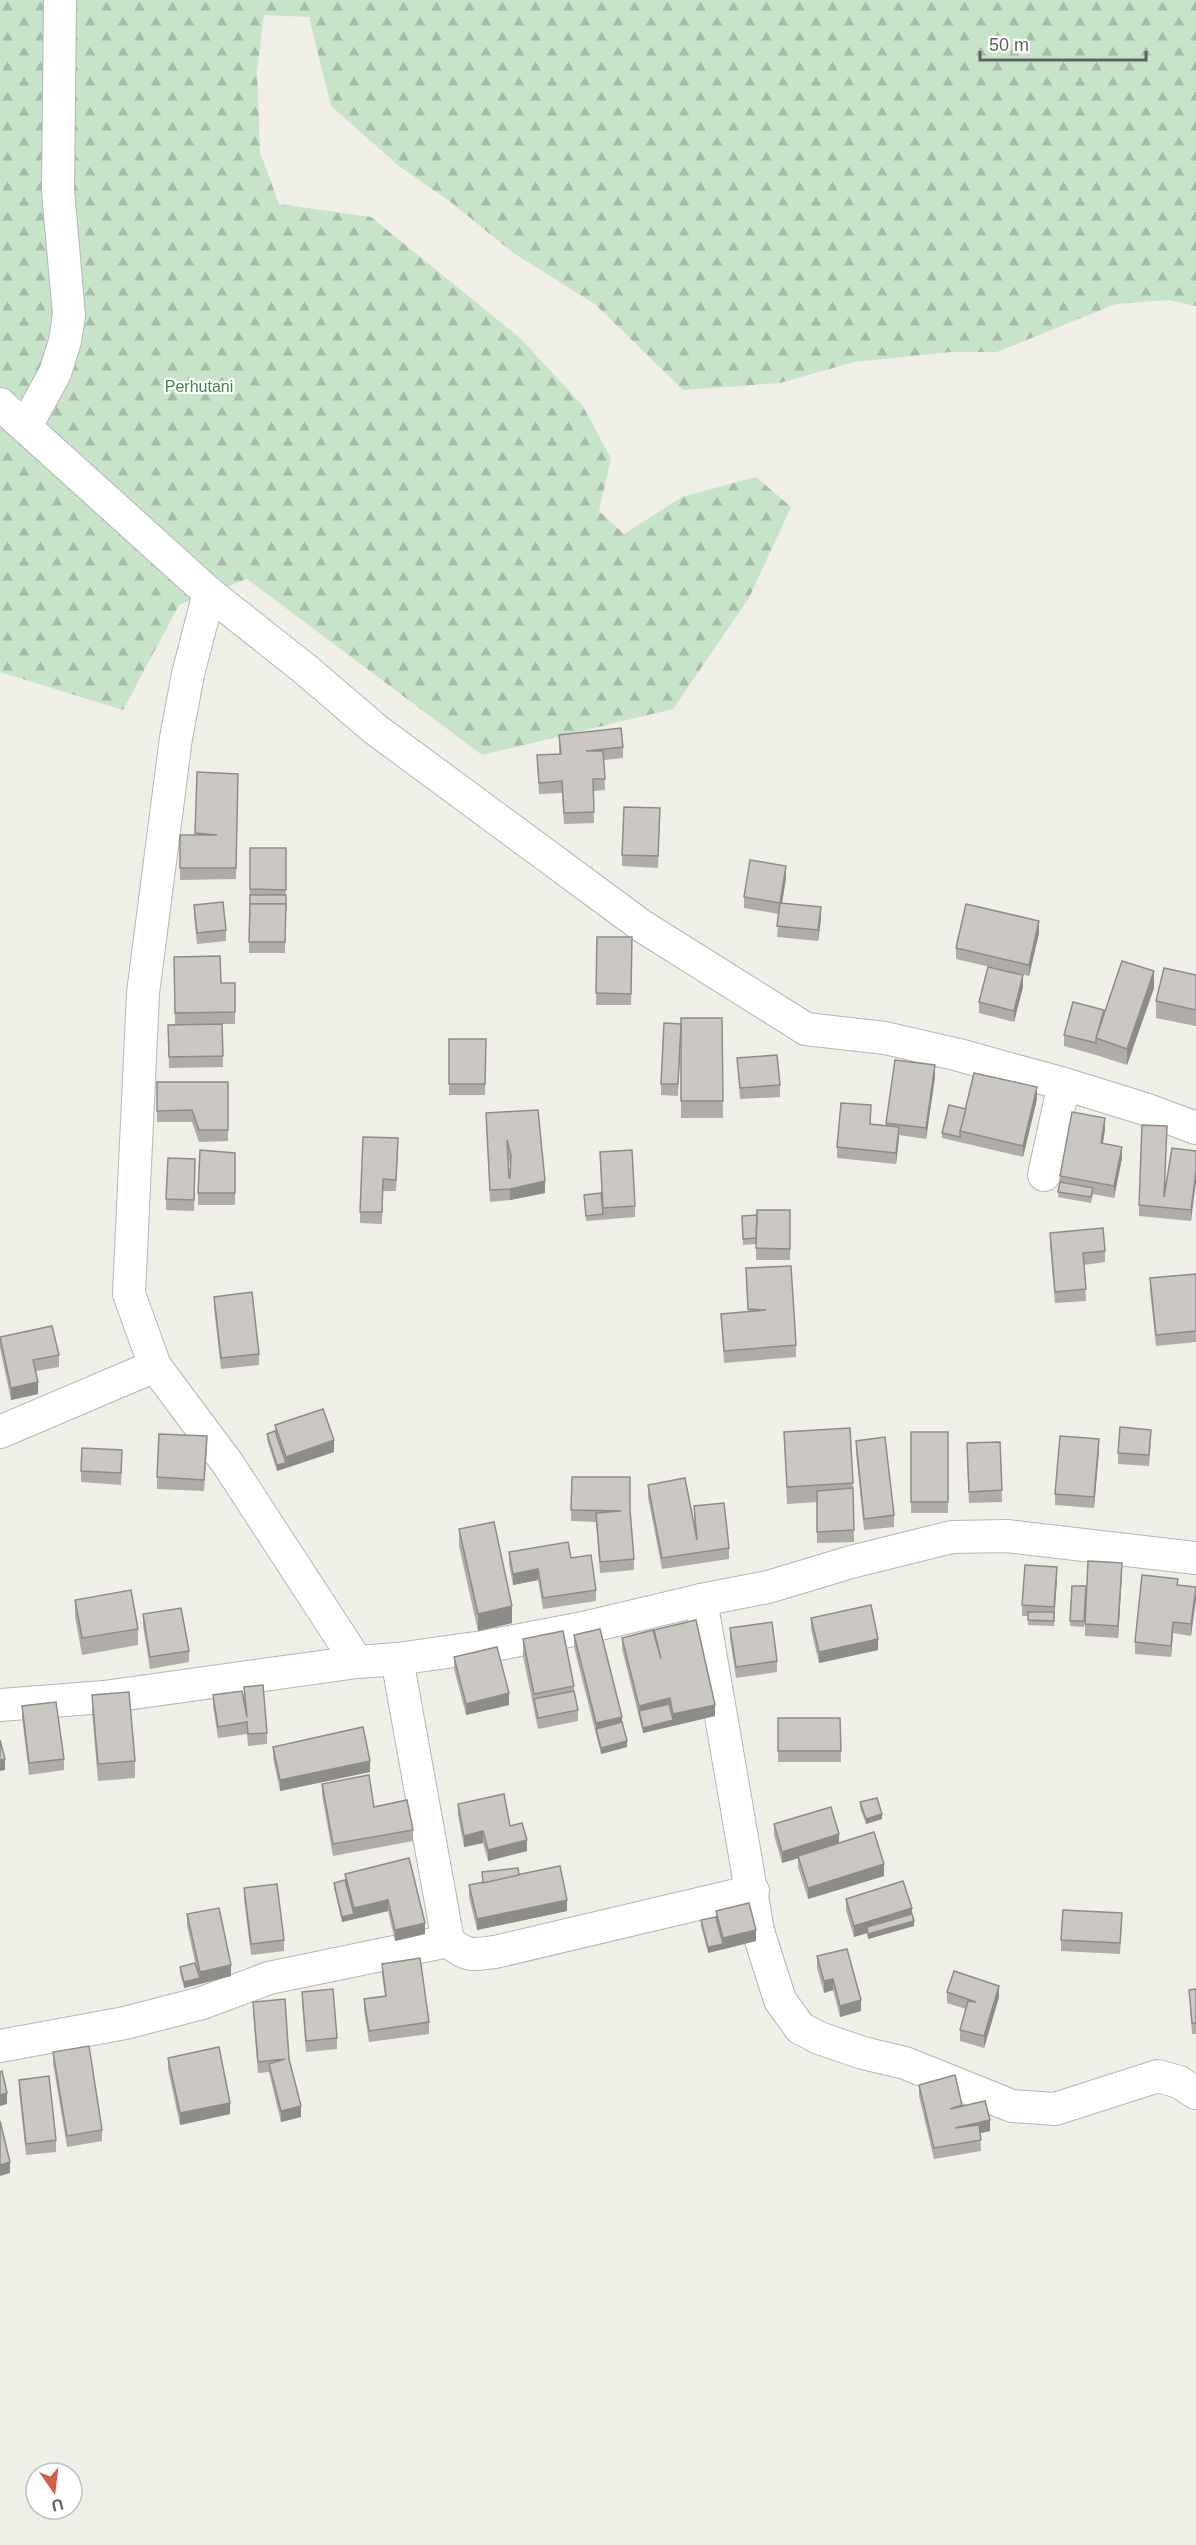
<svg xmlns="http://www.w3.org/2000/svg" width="1196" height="2545" viewBox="0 0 1196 2545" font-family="Helvetica,sans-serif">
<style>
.forest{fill:url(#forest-firs)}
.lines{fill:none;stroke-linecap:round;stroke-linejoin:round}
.minor-casing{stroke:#b4b6ba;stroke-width:34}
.minor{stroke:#fff;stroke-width:32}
.wall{fill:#afaca9;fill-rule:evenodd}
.shaded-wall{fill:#8e8c89}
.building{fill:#cbc8c4;stroke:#8e8c89;stroke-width:1.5;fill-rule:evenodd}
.labels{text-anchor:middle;stroke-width:4.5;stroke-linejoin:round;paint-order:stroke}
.park-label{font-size:16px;fill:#408449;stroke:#fff}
</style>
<defs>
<pattern id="forest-firs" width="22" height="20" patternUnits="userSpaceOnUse" patternTransform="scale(1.5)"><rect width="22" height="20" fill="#c7e4c9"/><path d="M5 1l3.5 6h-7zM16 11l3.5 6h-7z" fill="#a5bca7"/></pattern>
</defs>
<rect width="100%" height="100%" fill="#efeee7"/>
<path class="forest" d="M0,0h1196v306l-28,-6 -52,4 -119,48h-46l-97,10 -74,21 -97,7 -87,-85 -84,-53 -60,-49 -53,-37 -68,-60 -22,-89 -45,-2 -7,57 3,80 19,52 92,13 149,121 62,67 29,53 -12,53 25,23 58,-37 74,-20 35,30 -42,91 -76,111 -191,46 -235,-176 -68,26 -56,105 -123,-38z"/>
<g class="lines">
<defs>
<g id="minor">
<path d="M0,404l209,189 96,76 70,60 267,197 164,103 79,9 74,17 105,29 81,25 51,19"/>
<path d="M26,426l29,-53 10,-32 4,-26 -11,-124 2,-191"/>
<path d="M209,593l-21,81 -12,64 -33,255 -14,301 26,72 73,98 129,198 40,-3 86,-12 100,-19 118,-28 67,-13 83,-25 101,-25 55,-1 189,22"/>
<path d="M1044,1175l20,-91"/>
<path d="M0,1432l155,-66"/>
<path d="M701,1600l57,331 22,69 20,28 19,10 44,15 42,10 107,43 43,3 103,-33 21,6 17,11"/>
<path d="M0,1705l104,-8 253,-35"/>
<path d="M448,1941c20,16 22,14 47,11l258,-61"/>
<path d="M0,2046l125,-23 77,-20 67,-25 179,-37 -51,-282"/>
</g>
</defs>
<use href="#minor" class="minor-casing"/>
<use href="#minor" class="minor"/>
</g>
<g class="wall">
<path d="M559,735l64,12v11l-19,2 1,30 -12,1 1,32 -30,1 -2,-31 -23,1 -2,-39 22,-1z"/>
<path d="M197,772l41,2 -2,105 -56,1v-45h15z"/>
<path d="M660,808l-2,60 -36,-2v-11z"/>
<path d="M250,848h36l-1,105h-36z"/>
<path d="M786,878l-4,26 39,15 -3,22 -41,-4 2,-23 -35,-6v-11z"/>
<path d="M194,905l32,25v11l-29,3 -3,-28z"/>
<path d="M1039,933l-10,43 -73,-17v-11z"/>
<path d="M597,937h35l-1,68h-35z"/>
<path d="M174,957l47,26h14v41h-13l1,43 -54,1 -1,-43 7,-1z"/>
<path d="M1196,975v51l-40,-8v-17z"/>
<path d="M1023,987l-9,35 -35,-9v-11z"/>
<path d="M1154,988l-27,77 -31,-10 -32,-9v-11l40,-25z"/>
<path d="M722,1018l1,100h-42v-83l-3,61 -17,-1v-11l20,-60z"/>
<path d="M449,1039h37l-1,56h-36z"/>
<path d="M737,1058l43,27v12l-40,2z"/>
<path d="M935,1077l-9,62 -27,-4 -3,29 -59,-6v-11l34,-31v8l15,2v-3z"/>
<path d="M157,1082h71v59l-29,1 -7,-20h-35z"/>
<path d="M1037,1099l-14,58 -81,-19v-5l24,-24z"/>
<path d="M486,1113l59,80 -35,7 -20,2zM508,1154l2,11v13h-1z"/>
<path d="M1105,1129l-2,14 19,15 -8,40 -21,-4 -2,9 -33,-6 2,-21z"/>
<path d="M398,1149l-2,42h-13l-1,33 -22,-1v-11z"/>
<path d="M1196,1151l-5,70 -52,-5v-11l26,-11z"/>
<path d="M600,1152l35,54v11l-49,4 -2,-26 18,12z"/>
<path d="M235,1153v52h-37v-12z"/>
<path d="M195,1171l-1,40 -28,-1v-11z"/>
<path d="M790,1210v50h-34v-16l-13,1 -1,-29 15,-1z"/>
<path d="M1050,1233l55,18v11l-21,3 2,36 -31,2 -5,-59z"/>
<path d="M746,1268l50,77v12l-72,6 -3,-49 27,-3z"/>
<path d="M1196,1274v68l-40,4 -6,-56v-12z"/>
<path d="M214,1297l45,57v11l-38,4 -7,-61z"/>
<path d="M0,1337l59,18v12l-23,4 2,23 -27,6 -11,-52z"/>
<path d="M275,1425l59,27 -57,19 -10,-31v-6l8,-3z"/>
<path d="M850,1428l3,60 1,54 -37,1v-41l-30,2 -3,-72z"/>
<rect x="911" y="1432" width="37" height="81"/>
<path d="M856,1441l38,74v12l-30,3 -8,-78z"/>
<path d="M1151,1441l-2,25 -31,-2v-11z"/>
<path d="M1000,1442l2,60 -33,1 -2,-49z"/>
<path d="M207,1447l-3,44 -47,-2v-12z"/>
<path d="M1099,1450l-5,58 -39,-3v-11z"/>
<path d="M122,1461l-1,24 -40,-3v-11z"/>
<path d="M572,1477l58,34 4,48v11l-34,3 -4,-51 -25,-1z"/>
<path d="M648,1485l47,48 -1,-27 35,42v11l-67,10 -14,-72z"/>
<path d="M459,1529l53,94 -34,8 -19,-85z"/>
<path d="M509,1552l62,6 25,32v11l-53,8 -5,-29 -25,5 -4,-21z"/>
<path d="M1122,1574l-4,64 -33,-2v-12z"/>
<path d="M1057,1579l-3,47 -26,-1v-9h-6v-11z"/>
<path d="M1178,1585l18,2 -5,49 -18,-3 -2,24 -36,-3v-12z"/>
<path d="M1072,1586h14l-2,41 -14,-1z"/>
<path d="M75,1600l63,29v16l-56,10 -7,-39z"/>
<path d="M143,1614l46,37v11l-39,7 -7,-44z"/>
<path d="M811,1618l67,32 -59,13 -8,-34z"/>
<path d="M730,1628l47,33v11l-41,6 -6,-39z"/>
<path d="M654,1630l61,86 -72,17 -21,-84v-11l32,-1z"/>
<path d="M574,1635l48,87 5,25 -26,7 -27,-107z"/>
<path d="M523,1639l51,47v5l4,19v11l-40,8 -15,-73z"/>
<path d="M454,1657l55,48 -43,10 -12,-46z"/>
<path d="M244,1687l23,46v11l-19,2 -1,-12 -29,4 -5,-32v-11l32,11z"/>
<path d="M92,1695l43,66v17l-37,3 -6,-69z"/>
<path d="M22,1706l42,53v11l-35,5 -7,-58z"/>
<path d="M778,1718h62l1,44h-63z"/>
<path d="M273,1747l97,25 -90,19 -7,-33z"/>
<path d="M322,1784l52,23 39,23v11l-80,15 -11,-61z"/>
<path d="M860,1802l22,17 -16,5 -6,-16z"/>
<path d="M458,1804l69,47 -39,10 -5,-18 -19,4 -6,-32z"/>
<path d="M774,1824l65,19 45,33 -76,23 -10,-32v-9l-16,5 -8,-28z"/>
<path d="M409,1858l16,76 -30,7 -7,-30 -46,11 -8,-34v-5l11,-3v-6z"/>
<path d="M482,1872l37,3 48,36 -90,19 -8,-33v-12l13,-2z"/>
<path d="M244,1888l40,52v11l-33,4 -7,-56z"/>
<path d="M846,1899l66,15 2,12 -46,13 -1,-6 -13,4 -8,-27z"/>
<path d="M716,1911l40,30 -48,12 -7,-27v-6l15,-3z"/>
<path d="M187,1914l44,62 -47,12 -4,-15v-6l16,-1 -9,-40z"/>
<path d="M1122,1924l-2,30 -59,-3v-11z"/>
<path d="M817,1956l44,55 -21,6 -7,-27 -9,3 -7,-25z"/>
<path d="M382,1964l47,58v12l-60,8 -5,-32v-11l21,-3 -3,-21z"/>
<path d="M1196,1989v45h-4l-3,-44z"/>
<path d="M302,1992l35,46v11l-31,3 -4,-49z"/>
<path d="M947,1992l52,5 -15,51 -24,-7v-11l6,-21 -19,-6z"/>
<path d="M253,2002l36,57 12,58 -20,5 -12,-50 -11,1 -5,-60z"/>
<path d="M53,2052l49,78v11l-35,6 -14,-84z"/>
<path d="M168,2058l62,56 -50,11 -12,-56z"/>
<path d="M19,2080l37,60v12l-30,3 -7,-64z"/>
<path d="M919,2085l43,21 28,25 -10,2 1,18 -47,8 -15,-63z"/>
</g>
<g class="shaded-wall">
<path d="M786,866v12l-6,37v-12z"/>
<path d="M821,907v12l-3,22v-11z"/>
<path d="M1039,921v12l-10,43v-11z"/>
<path d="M1154,971v17l-27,77v-16z"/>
<path d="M1023,975v12l-9,35v-11z"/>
<path d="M935,1065v12l-9,62v-11z"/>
<path d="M1037,1087v12l-14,58v-11z"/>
<path d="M1105,1118v11l-4,25v-11z"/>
<path d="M899,1127v12l-3,25v-11z"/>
<path d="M1122,1147v11l-8,40v-12z"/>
<path d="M1196,1171v11l-5,39v-11z"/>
<path d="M545,1181v12l-35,7v-11z"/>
<path d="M38,1382v12l-27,6v-12z"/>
<path d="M1099,1439v11l-5,58v-11z"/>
<path d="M334,1440v12l-57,19v-6l9,-2v-6z"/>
<path d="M1122,1563v11l-4,64v-12z"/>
<path d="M1057,1567v12l-3,39v-11z"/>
<path d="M538,1569v11l-25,5v-11z"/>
<path d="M1196,1589v11l-5,36v-12z"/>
<path d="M512,1606v17l-34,8v-17z"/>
<path d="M1173,1622v11l-2,24v-11z"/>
<path d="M878,1639v11l-59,13v-11z"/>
<path d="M509,1693v12l-43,10v-11z"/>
<path d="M670,1698v11l-31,2v-5z"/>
<path d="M715,1705v11l-72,17v-5l30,-8v-6z"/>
<path d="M622,1717v11l-26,1v-6z"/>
<path d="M627,1741v6l-26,7v-6z"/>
<path d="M5,1759v11l-5,1v-11z"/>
<path d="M370,1761v11l-90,19v-11z"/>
<path d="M882,1814v5l-16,5v-5z"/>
<path d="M483,1831v12l-19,4v-11z"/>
<path d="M839,1834v12l-57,17v-11z"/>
<path d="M527,1840v11l-39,10v-11z"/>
<path d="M884,1864v12l-76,23v-11z"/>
<path d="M388,1900v11l-46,11v-5l12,-3v-6z"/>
<path d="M567,1900v11l-90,19v-11z"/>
<path d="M912,1908v12l-45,7v6l-13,4v-11z"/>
<path d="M914,1921v5l-46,13v-5z"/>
<path d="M425,1923v11l-30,7v-11z"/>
<path d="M756,1930v11l-48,12v-6l15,-3v-6z"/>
<path d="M231,1965v11l-47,12v-6l16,-4v-6z"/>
<path d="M833,1979v11l-9,3v-12z"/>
<path d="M999,1986v11l-15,51v-12z"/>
<path d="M861,2000v11l-21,6v-11z"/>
<path d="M7,2093v11l-7,2v-11z"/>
<path d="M230,2103v11l-50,11v-12z"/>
<path d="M301,2106v11l-20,5v-11z"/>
<path d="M990,2120v11l-35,8v-11z"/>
<path d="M10,2162v11l-10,3v-11z"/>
</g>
<g class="building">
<path d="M621,728l2,19 -37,4h17l2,28h-12l1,33 -30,1 -2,-32 -23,2 -2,-28 24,-1 -2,-19z"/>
<path d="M197,772l41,2 -2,94h-56v-33h37l-22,-2z"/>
<path d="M624,807l36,1 -2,48 -36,-1z"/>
<path d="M250,848h36v42l-36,-1z"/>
<path d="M750,860l36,6 -6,37 -36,-6z"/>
<path d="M250,895h36v15v-6h-36z"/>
<path d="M223,902l3,28 -29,3 -3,-28z"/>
<path d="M780,903l41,4 -3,23 -41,-4z"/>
<path d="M250,904h36l-1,38h-36z"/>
<path d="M966,904l73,17 -10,44 -73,-17z"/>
<path d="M597,937h35l-1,57 -35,-1z"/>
<path d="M220,956l1,27h14v29l-60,1 -1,-56z"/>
<path d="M1122,961l32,10 -27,78 -31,-11z"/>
<path d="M988,967l35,8 -9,36 -35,-9z"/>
<path d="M1164,968l32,7v35l-40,-9z"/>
<path d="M1073,1002l31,8 -8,28v5l-32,-8z"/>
<path d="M681,1018h41l1,83h-42z"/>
<path d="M664,1023l17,1 -3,60h-17z"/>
<path d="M222,1024l1,32 -54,1 -1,-32z"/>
<path d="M449,1039h37l-1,45h-36z"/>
<path d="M777,1055l3,30 -40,3 -3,-30z"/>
<path d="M895,1060l40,5 -9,63 -40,-5z"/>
<path d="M974,1073l63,14 -14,59 -63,-15z"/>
<path d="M157,1082h71v48h-29l-7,-20 -35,1z"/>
<path d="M841,1103l30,2 -1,19 29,3 -3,26 -59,-6z"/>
<path d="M949,1105l17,4 -6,22v6l-18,-4z"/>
<path d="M538,1110l7,71 -35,8 -20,1 -4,-77zM507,1140l4,15 -1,23h-1z"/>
<path d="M1072,1112l33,6 -4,25 21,4 -8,39 -54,-10z"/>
<path d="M1142,1125l25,1 -3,71 8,-49 24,3v20l-5,39 -52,-5z"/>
<path d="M363,1137l35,1 -2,42 -13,-1 -1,33h-22z"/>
<path d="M200,1150l35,3v40h-37z"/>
<path d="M632,1150l3,56 -32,2 -3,-56z"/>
<path d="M168,1158l27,1 -1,41 -28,-1z"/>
<path d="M1060,1182l33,6 -2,9 -33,-5z"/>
<path d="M601,1193l2,21 -17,2 -2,-21z"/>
<path d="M757,1210h33v39l-34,-1z"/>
<path d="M757,1215l-1,23 -13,1 -1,-23z"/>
<path d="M1103,1228l2,23 -22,2 3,36 -31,3 -5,-59z"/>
<path d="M791,1266l5,79 -72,6 -3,-37 45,-4 -18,-1 -2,-41z"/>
<path d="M1196,1274v57l-40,4 -6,-57z"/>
<path d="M252,1292l7,62 -38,4 -7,-61z"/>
<path d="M52,1326l7,29 -26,5 5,22 -27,6 -11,-51z"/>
<path d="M323,1409l11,31 -48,17 -11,-32z"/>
<path d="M1120,1427l31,3 -2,25 -31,-2z"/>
<path d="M850,1428l3,55 -66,4 -3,-55z"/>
<path d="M275,1431l11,32 -9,2 -10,-31z"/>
<rect x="911" y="1432" width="37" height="70"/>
<path d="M159,1434l48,2 -3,44 -47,-3z"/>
<path d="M1060,1436l39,3 -5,58 -39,-3z"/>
<path d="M885,1437l9,78 -30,4 -8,-78z"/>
<path d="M1000,1442l2,48 -33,2 -2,-49z"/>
<path d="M82,1448l40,2 -1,23 -40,-2z"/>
<path d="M572,1477h58v33l4,49 -34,3 -4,-49 25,-2 -50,-1z"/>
<path d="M685,1478l12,62 -3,-34 30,-3 5,45 -67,10 -14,-73z"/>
<path d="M853,1488l1,42 -37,2v-41z"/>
<path d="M494,1522l18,84 -34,8 -19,-85z"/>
<path d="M568,1542l3,16 20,-3 5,35 -53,8 -5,-29 -25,5 -4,-22z"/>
<path d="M1088,1561l34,2 -4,63 -33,-2z"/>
<path d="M1025,1565l32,2 -3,40 -32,-2z"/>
<path d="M1142,1575l36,4 -1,6 19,2 -5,37 -18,-2 -2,24 -36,-4z"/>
<path d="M1072,1586h14l-2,35h-14z"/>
<path d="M131,1590l7,39 -56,9 -7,-38z"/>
<path d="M871,1605l7,34 -59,13 -8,-34z"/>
<path d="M181,1608l8,43 -39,6 -7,-43z"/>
<path d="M1028,1612h26v9l-26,-1z"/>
<path d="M696,1620l19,85 -42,9 -3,-16 -31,8 -17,-68 31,-8 8,29 -7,-29z"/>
<path d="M772,1622l5,39 -41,6 -6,-39z"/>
<path d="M600,1629l22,88 -26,6 -22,-88z"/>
<path d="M563,1631l11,55 -40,8 -11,-55z"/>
<path d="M497,1647l12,46 -43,11 -12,-47z"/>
<path d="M263,1685l4,48 -19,1 -1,-12 -29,5 -5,-32 29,-4 5,26 -3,-30z"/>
<path d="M574,1691l4,19 -40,8 -4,-19z"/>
<path d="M129,1692l6,69 -37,3 -6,-69z"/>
<path d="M56,1702l8,57 -35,4 -7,-57z"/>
<path d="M669,1704l4,16 -30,8 -4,-17z"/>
<path d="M778,1718h62l1,33h-63z"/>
<path d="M622,1722l5,19 -26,7 -5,-19z"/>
<path d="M363,1727l7,34 -90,19 -7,-33z"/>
<path d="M0,1740l5,19 -5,1z"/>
<path d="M369,1775l5,32 33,-7 6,30 -80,14 -11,-60z"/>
<path d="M504,1794l6,32 12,-3 5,17 -39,10 -5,-19 -19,5 -6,-32z"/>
<path d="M877,1798l5,16 -16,5 -6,-17z"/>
<path d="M831,1807l8,27 -57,18 -8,-28z"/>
<path d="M874,1832l10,32 -76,24 -10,-32z"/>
<path d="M409,1858l16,65 -30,7 -7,-30 -34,8 -9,-34z"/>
<path d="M560,1866l7,34 -90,19 -8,-34z"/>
<path d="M518,1868l1,7 -36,8 -1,-11z"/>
<path d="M345,1880l9,34 -12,3 -8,-34z"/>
<path d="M903,1881l9,27 -58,18 -8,-27z"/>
<path d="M277,1884l7,56 -33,4 -7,-56z"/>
<path d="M749,1903l7,27 -33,8 -7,-27z"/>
<path d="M219,1908l12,57 -31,7 -13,-58z"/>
<path d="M1063,1910l59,3 -2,30 -59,-3z"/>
<path d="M912,1914l2,7 -46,13 -1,-7z"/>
<path d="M716,1917l7,27 -15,3 -7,-27z"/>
<path d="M847,1949l14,51 -21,6 -7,-27 -9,2 -7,-25z"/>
<path d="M420,1958l9,64 -60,9 -5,-32 22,-3 -4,-32z"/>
<path d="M195,1963l5,15 -16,4 -4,-15z"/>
<path d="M954,1971l45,15 -15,50 -24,-6 8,-29 8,1 -29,-10z"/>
<path d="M333,1989l4,49 -31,3 -4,-49z"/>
<path d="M1196,1989v34h-4l-3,-33z"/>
<path d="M285,1999l4,60 12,47 -20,5 -12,-47 16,-5 -27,3 -5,-60z"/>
<path d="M89,2046l13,84 -35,6 -14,-84z"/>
<path d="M219,2047l11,56 -50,10 -12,-55z"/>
<path d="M2,2071l5,22 -7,2v-23z"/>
<path d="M955,2075l7,30 -12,4 35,-8 5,19 -35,8 24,-3 2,15 -47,8 -15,-63z"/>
<path d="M49,2076l7,64 -30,4 -7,-64z"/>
<path d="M0,2121l10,41 -10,3z"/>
</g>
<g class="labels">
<g class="park-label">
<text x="199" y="392">Perhutani</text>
</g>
</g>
<g transform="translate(54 2491) rotate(166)"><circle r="28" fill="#ffffff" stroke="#bfc0c2" stroke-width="1.5"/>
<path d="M0-4.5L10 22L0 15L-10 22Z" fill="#d75d45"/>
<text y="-9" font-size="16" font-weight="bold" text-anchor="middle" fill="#5f6166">U</text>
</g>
<path d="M980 51v9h166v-9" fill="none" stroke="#5f6166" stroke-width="3"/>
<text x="989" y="51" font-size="18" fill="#5f6166" stroke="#ffffff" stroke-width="4.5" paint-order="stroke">50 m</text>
</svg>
